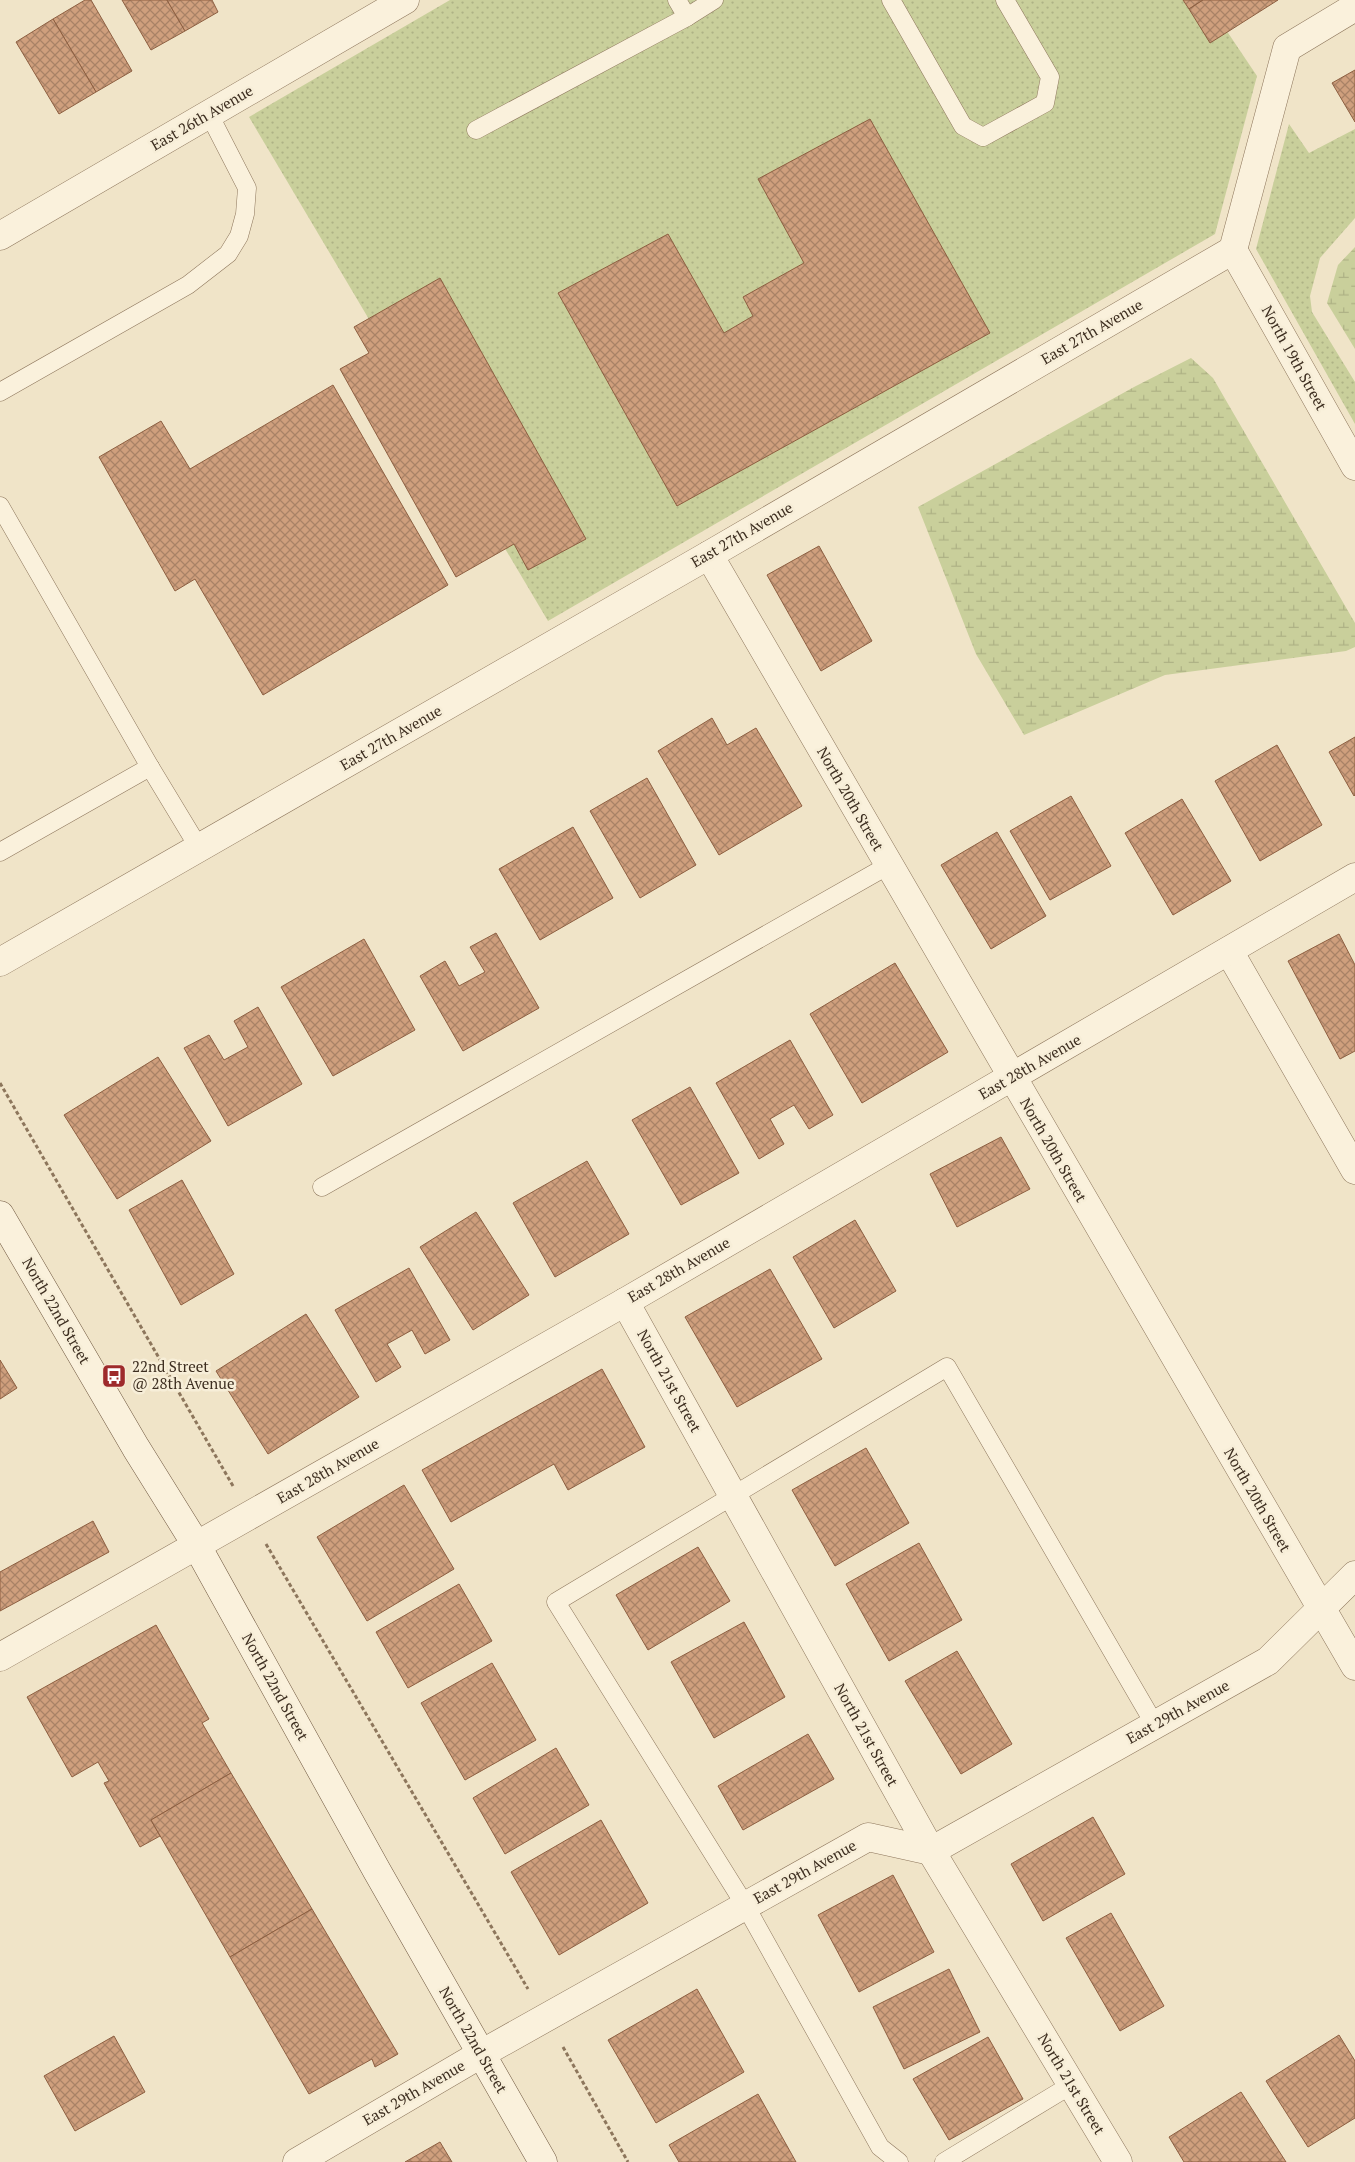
<svg xmlns="http://www.w3.org/2000/svg" width="1355" height="2162" viewBox="0 0 1355 2162" font-family="'PT Serif',serif">
<style>
.wetland{fill:url(#wetland-marsh)}
.park{fill:url(#park-dots)}
.building{fill:url(#building-cross-hatch);stroke:#8d5f41}
.lines{fill:none;stroke-linecap:round;stroke-linejoin:round}
.service-casing{stroke:#8d765c;stroke-width:19}
.minor-casing{stroke:#8d765c;stroke-width:29}
.tertiary-casing{stroke:#8d765c;stroke-width:29}
.secondary-casing{stroke:#6f573f;stroke-width:29}
.path{stroke:#8d765c;stroke-width:3;stroke-dasharray:4 2.5;stroke-linecap:butt}
.service{stroke:#faf1dc;stroke-width:18}
.minor{stroke:#faf1dc;stroke-width:28}
.tertiary{stroke:#faf1dc;stroke-width:28}
.secondary{stroke:#faf1dc;stroke-width:28}
.labels{text-anchor:middle;stroke-width:5;stroke-linejoin:round;paint-order:stroke}
.street-label{font-size:15px;fill:#3d2e20;stroke:#f7eed8}
.poi-label{font-size:15px;fill:#3d2e20;stroke:#f7eed8;text-anchor:start}
</style>
<defs>
<pattern id="wetland-marsh" width="20" height="14" patternUnits="userSpaceOnUse" patternTransform="scale(1.25)"><rect width="20" height="14" fill="#c9cf9b"/><path d="M1 5h8M5 5V1M11 12h8M15 12V8" fill="none" stroke="#aeb285"/></pattern>
<pattern id="park-dots" width="8" height="8" patternUnits="userSpaceOnUse" patternTransform="scale(1.25)"><rect width="8" height="8" fill="#c9cf9b"/><path d="M2 2h.1M6 6h.1" fill="none" stroke="#aeb285" stroke-width="1.8" stroke-linecap="round"/></pattern>
<pattern id="building-cross-hatch" width="8" height="8" patternUnits="userSpaceOnUse" patternTransform="scale(1.25)"><rect width="8" height="8" fill="#cf9f7d"/><path d="M0 0l8 8M0 8l8-8" fill="none" stroke="#a98266"/></pattern>
</defs>
<rect width="100%" height="100%" fill="#f0e4c8"/>
<g class="wetland">
<path d="M1355,247v102l-28,-46 11,-38z"/>
<path d="M1191,358l22,20 142,245v24l-9,4 -181,24 -141,60 -48,-81 -58,-147 216,-120z"/>
</g>
<g class="park">
<path d="M450,0h756l51,76 -42,158 -667,387 -299,-504z"/>
<path d="M1289,124l20,29 46,-24v89l-35,40 -10,38 2,16 43,70v42l-99,-175z"/>
</g>
<g class="building">
<path d="M85,0h6l41,71 -36,21 -43,-73z"/>
<path d="M122,0h45l18,31 -34,19z"/>
<path d="M167,0h45l6,12 -33,19z"/>
<path d="M1183,0h20l-14,9z"/>
<path d="M1203,0h75l-68,43 -21,-34z"/>
<path d="M53,19l43,73 -37,22 -43,-72z"/>
<path d="M1355,70v52l-23,-39z"/>
<path d="M870,119l120,214 -313,173 -119,-213 110,-59 56,99 29,-17 -10,-19 61,-34 -46,-84z"/>
<path d="M440,278l146,261 -58,31 -14,-26 -58,33 -116,-208 29,-16 -15,-26z"/>
<path d="M333,385l115,200 -185,110 -68,-116 -20,12 -76,-134 62,-36 29,48z"/>
<path d="M819,546l53,95 -51,30 -54,-96z"/>
<path d="M712,718l15,27 29,-17 46,78 -83,49 -61,-104z"/>
<path d="M1355,737v58l-1,1 -25,-44z"/>
<path d="M1277,745l45,80 -62,36 -45,-80z"/>
<path d="M647,778l49,87 -56,33 -50,-87z"/>
<path d="M1071,796l40,70 -61,34 -40,-69z"/>
<path d="M1182,799l49,82 -58,34 -48,-82z"/>
<path d="M573,827l40,71 -73,42 -41,-71z"/>
<path d="M997,832l49,84 -55,33 -50,-84z"/>
<path d="M496,933l43,75 -76,43 -43,-75 25,-15 14,25 26,-14 -15,-25z"/>
<path d="M1339,934l16,31v86l-15,8 -52,-98z"/>
<path d="M364,939l51,91 -82,46 -52,-89z"/>
<path d="M895,963l53,89 -86,51 -52,-89z"/>
<path d="M258,1007l44,77 -74,42 -44,-78 25,-13 15,25 24,-13 -14,-26z"/>
<path d="M790,1040l43,75 -24,14 -15,-24 -24,14 14,25 -25,15 -43,-76z"/>
<path d="M158,1057l53,84 -94,58 -53,-84z"/>
<path d="M690,1087l49,86 -58,32 -49,-85z"/>
<path d="M1001,1137l29,52 -73,38 -27,-53z"/>
<path d="M587,1161l42,73 -74,43 -42,-74z"/>
<path d="M182,1180l52,94 -53,31 -52,-95z"/>
<path d="M476,1212l53,83 -56,35 -53,-83z"/>
<path d="M855,1220l41,71 -62,37 -41,-71z"/>
<path d="M409,1268l41,72 -25,14 -13,-24 -25,14 14,23 -25,15 -41,-72z"/>
<path d="M770,1269l52,90 -85,48 -52,-90z"/>
<path d="M306,1314l53,83 -91,57 -52,-83z"/>
<path d="M0,1360l17,28 -17,11z"/>
<path d="M602,1369l43,78 -77,43 -14,-26 -103,58 -29,-52z"/>
<path d="M866,1448l43,75 -74,43 -43,-76z"/>
<path d="M404,1485l50,84 -87,52 -50,-84z"/>
<path d="M93,1521l16,31 -109,59v-39z"/>
<path d="M919,1543l43,77 -73,41 -43,-77z"/>
<path d="M698,1547l32,54 -82,49 -32,-55z"/>
<path d="M459,1584l33,57 -84,47 -32,-56z"/>
<path d="M744,1622l41,75 -71,41 -43,-76z"/>
<path d="M156,1625l53,94 -7,4 29,50 -80,47 9,16 -20,11 -36,-64 5,-2 -11,-19 -26,15 -45,-80z"/>
<path d="M957,1651l55,93 -51,30 -56,-93z"/>
<path d="M492,1663l44,77 -71,40 -44,-77z"/>
<path d="M808,1734l26,45 -91,51 -25,-44z"/>
<path d="M556,1748l33,57 -84,49 -32,-56z"/>
<path d="M231,1773l81,136 -82,48 -79,-137z"/>
<path d="M1093,1817l32,57 -82,47 -32,-57z"/>
<path d="M601,1820l47,83 -89,52 -48,-83z"/>
<path d="M893,1875l41,77 -75,40 -41,-77z"/>
<path d="M312,1909l86,145 -23,13 -3,-8 -63,35 -79,-137z"/>
<path d="M1111,1913l53,93 -44,25 -54,-93z"/>
<path d="M949,1969l31,63 -76,37 -31,-62z"/>
<path d="M697,1989l47,83 -88,51 -48,-83z"/>
<path d="M1339,2035l16,26v57l-47,29 -42,-66z"/>
<path d="M114,2036l31,56 -70,39 -31,-55z"/>
<path d="M988,2037l35,62 -74,41 -36,-61z"/>
<path d="M1241,2092l45,70h-102l-15,-25z"/>
<path d="M758,2094l38,68h-117l-10,-17z"/>
<path d="M440,2142l12,20h-47z"/>
</g>
<g class="lines">
<defs>
<g id="service">
<path d="M891,0l72,126 20,11 62,-34 5,-26 -45,-77"/>
<path d="M687,17l27,-17"/>
<path d="M476,130l211,-113 -10,-17"/>
<path d="M0,392l188,-107 40,-31 11,-18 6,-22 2,-26 -38,-74"/>
<path d="M0,506l150,261 49,81"/>
<path d="M0,852l150,-85"/>
<path d="M322,1187l567,-322"/>
<path d="M899,2162l-19,-15 -135,-242 -189,-303 391,-235 208,358"/>
<path d="M944,2162l127,-77"/>
</g>
<g id="minor">
<path d="M1233,250l122,216"/>
<path d="M709,555l646,1111"/>
<path d="M1229,951l126,219"/>
<path d="M0,962l709,-407 524,-305 54,-202 68,-41"/>
<path d="M625,1302l306,549 187,311"/>
<path d="M0,1657l625,-355 730,-425"/>
<path d="M297,2162l184,-108 387,-217 63,14 337,-190 87,-86"/>
</g>
<path id="tertiary" d="M0,236l405,-236"/>
<path id="secondary" d="M0,1215l136,233 61,98 180,325 166,291"/>
</defs>
<use href="#service" class="service-casing"/>
<use href="#minor" class="minor-casing"/>
<use href="#tertiary" class="tertiary-casing"/>
<use href="#secondary" class="secondary-casing"/>
<g class="path">
<path d="M0,1083l233,403"/>
<path d="M266,1544l262,445"/>
<path d="M563,2047l65,115"/>
</g>
<use href="#service" class="service"/>
<use href="#minor" class="minor"/>
<use href="#tertiary" class="tertiary"/>
<use href="#secondary" class="secondary"/>
</g>
<defs>
<symbol id="bus-square" viewBox="-11 -11 22 22"><rect x="-9" y="-9" width="18" height="18" rx="4" fill="#9e2a2b" stroke="#f7eed8"/><path d="M-5-6H5V4H4V6H2V4H-2V6H-4V4H-5ZM-3.5-4V0h7V-4ZM-3.5 1.2v1.5H-2V1.2ZM2 1.2v1.5H3.5V1.2Z" fill="#fff"/></symbol>
</defs>
<g fill-rule="evenodd">
<use href="#bus-square" x="100" y="1362" width="28" height="28"/>
</g>
<g class="labels">
<g class="street-label">
<text transform="translate(202 118) rotate(-30)" y="5">East 26th Avenue</text>
<text transform="translate(1092 332) rotate(-30)" y="5">East 27th Avenue</text>
<text transform="translate(1294 358) rotate(61)" y="5">North 19th Street</text>
<text transform="translate(742 535) rotate(-30)" y="5">East 27th Avenue</text>
<text transform="translate(391 738) rotate(-30)" y="5">East 27th Avenue</text>
<text transform="translate(850 799) rotate(60)" y="5">North 20th Street</text>
<text transform="translate(1030 1067) rotate(-30)" y="5">East 28th Avenue</text>
<text transform="translate(1053 1150) rotate(60)" y="5">North 20th Street</text>
<text transform="translate(679 1270) rotate(-30)" y="5">East 28th Avenue</text>
<text transform="translate(56 1311) rotate(60)" y="5">North 22nd Street</text>
<text transform="translate(669 1381) rotate(61)" y="5">North 21st Street</text>
<text transform="translate(328 1471) rotate(-30)" y="5">East 28th Avenue</text>
<text transform="translate(1257 1500) rotate(60)" y="5">North 20th Street</text>
<text transform="translate(275 1687) rotate(61)" y="5">North 22nd Street</text>
<text transform="translate(1178 1712) rotate(-29)" y="5">East 29th Avenue</text>
<text transform="translate(866 1735) rotate(61)" y="5">North 21st Street</text>
<text transform="translate(805 1872) rotate(-29)" y="5">East 29th Avenue</text>
<text transform="translate(473 2040) rotate(60)" y="5">North 22nd Street</text>
<text transform="translate(1071 2084) rotate(59)" y="5">North 21st Street</text>
<text transform="translate(414 2093) rotate(-30)" y="5">East 29th Avenue</text>
</g>
<g class="poi-label">
<text x="132" y="1372">22nd Street<tspan x="132" dy="17">@ 28th Avenue</tspan></text>
</g>
</g>
</svg>
